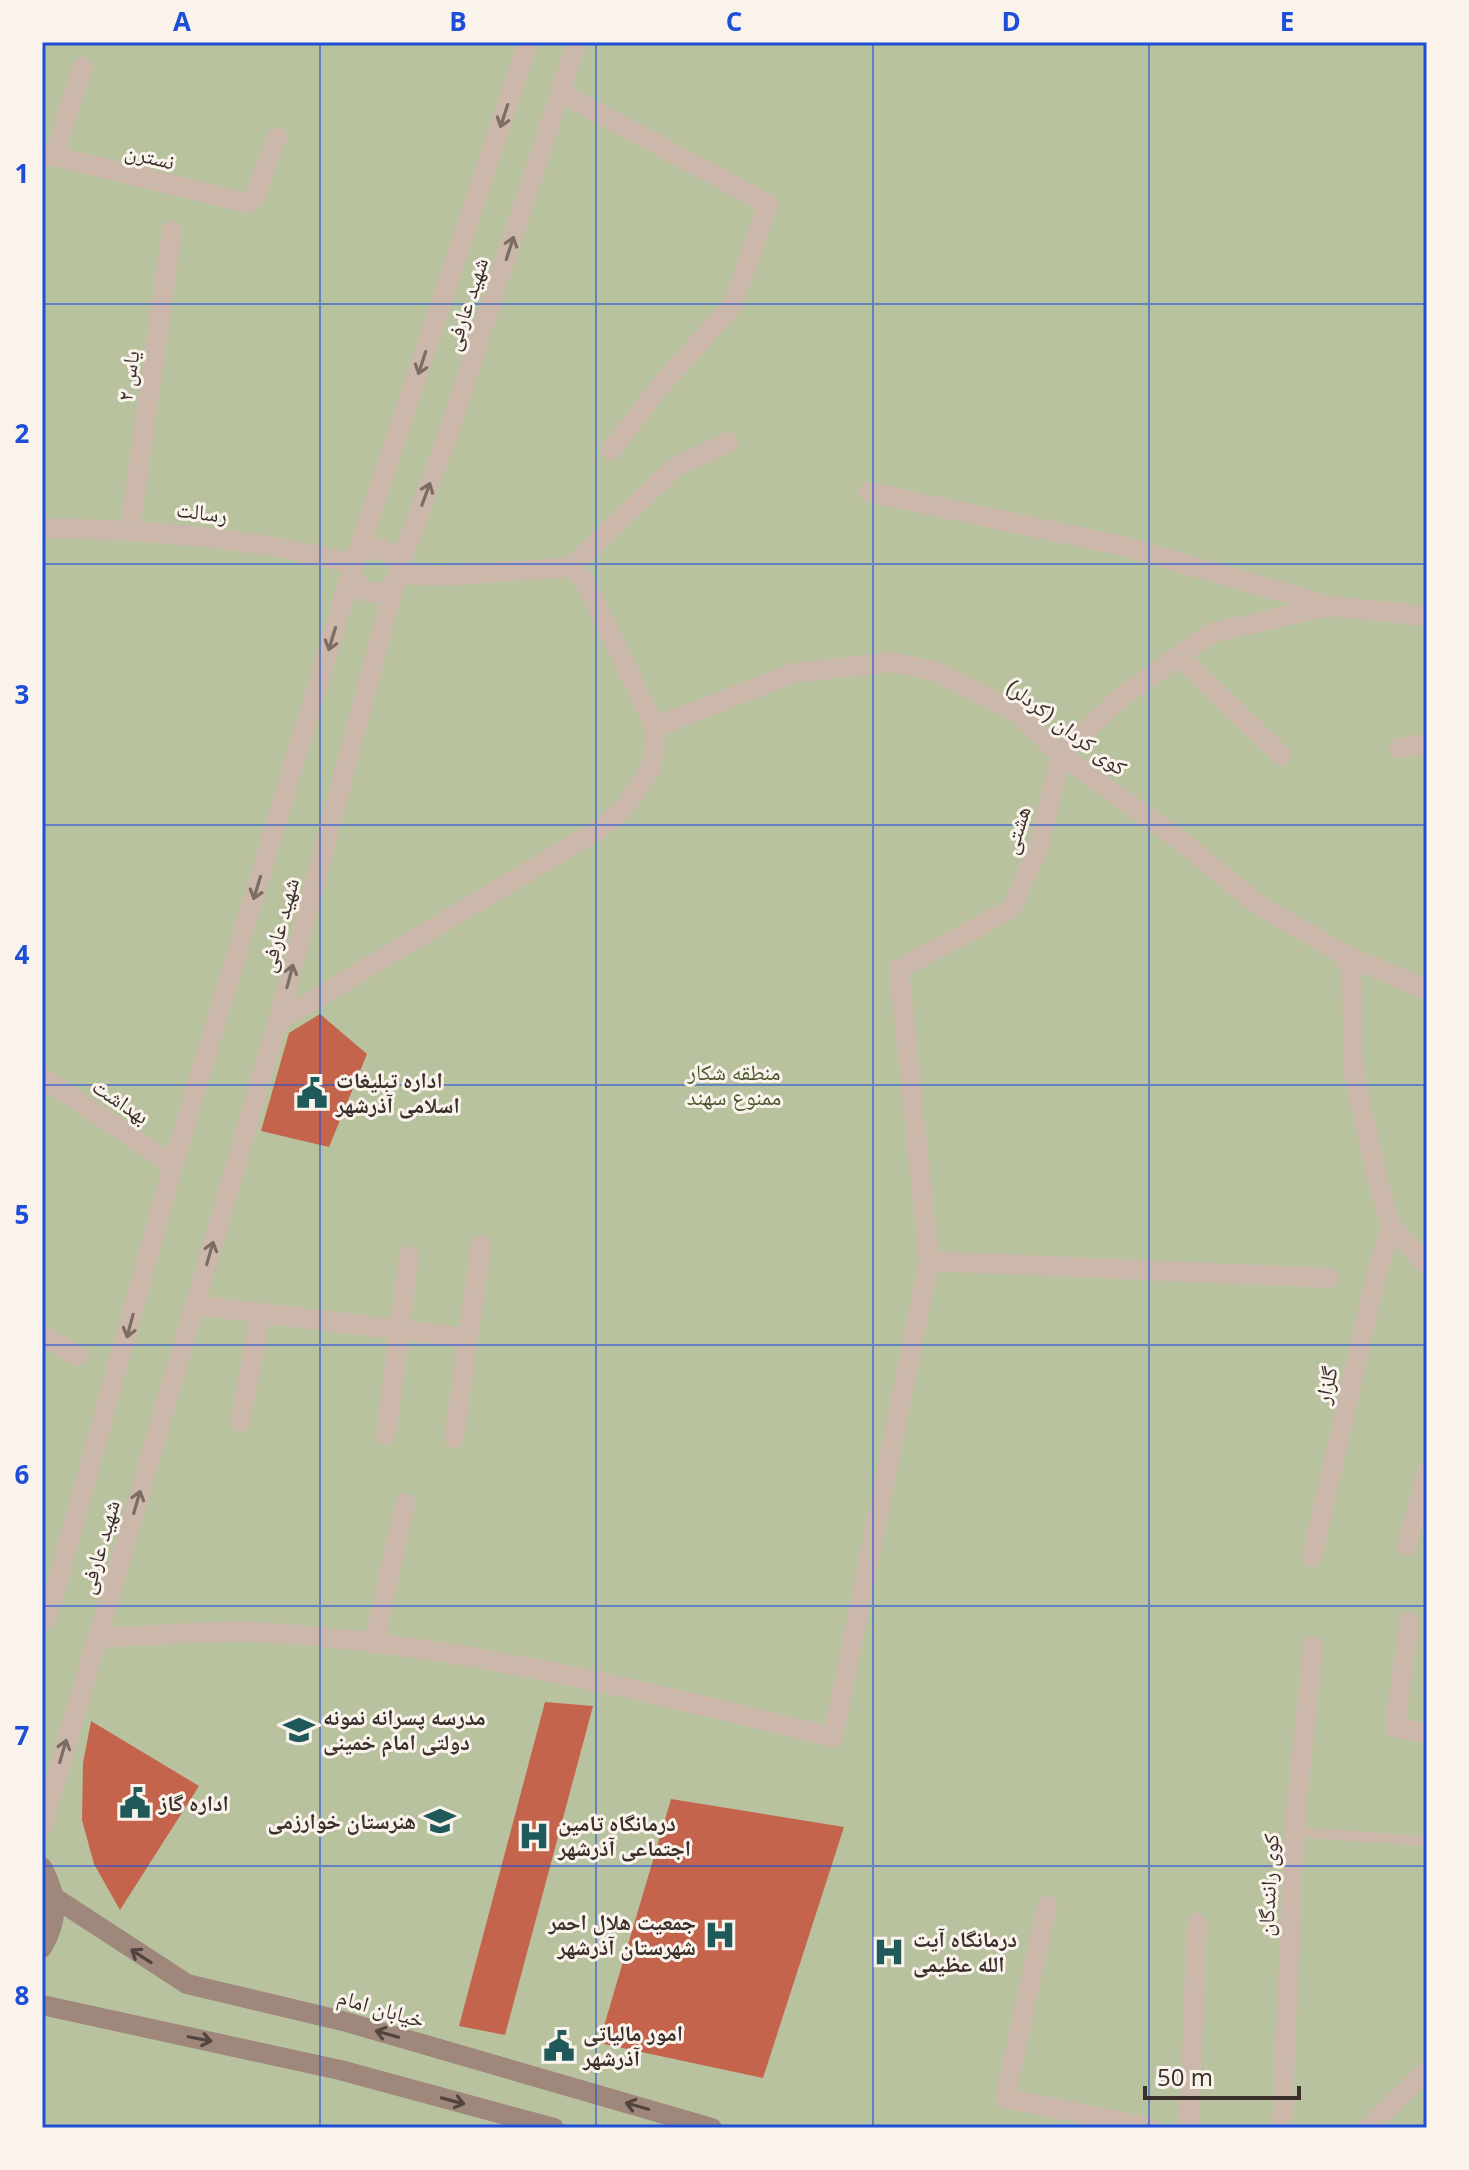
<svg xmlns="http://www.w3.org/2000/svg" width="1469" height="2170" viewBox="0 0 1469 2170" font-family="'Open Sans','Noto Naskh Arabic',sans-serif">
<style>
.green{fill:#b8c29f}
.building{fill:#c4644c}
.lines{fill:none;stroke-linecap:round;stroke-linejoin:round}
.service{stroke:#cbb8ab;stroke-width:10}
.minor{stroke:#cbb8ab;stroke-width:20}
.tertiary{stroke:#cbb8ab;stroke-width:20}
.secondary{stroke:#9f877c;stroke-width:20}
.oneway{stroke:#7b6c64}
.oneway2{stroke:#52443e}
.grid{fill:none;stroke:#1d4ed8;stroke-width:2;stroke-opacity:0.55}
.labels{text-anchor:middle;stroke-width:6;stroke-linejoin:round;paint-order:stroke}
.street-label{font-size:22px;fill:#392e2a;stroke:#faf3ec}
.park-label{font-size:22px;fill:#4a572e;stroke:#faf3ec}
.poi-label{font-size:22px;font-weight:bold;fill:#392e2a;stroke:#faf3ec;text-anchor:start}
.neatline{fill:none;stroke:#1d4ed8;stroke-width:3}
.grid-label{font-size:26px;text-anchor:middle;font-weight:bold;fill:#1d4ed8}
</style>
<rect width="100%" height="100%" fill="#f3e9df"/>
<rect class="green" x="42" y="42" width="1385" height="2086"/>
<g class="building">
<path d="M320,1014l47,40 -38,93 -68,-16 28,-98z"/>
<path d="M545,1702l48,4 -88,329 -46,-9z"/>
<path d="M91,1721l108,65 -79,124 -26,-46 -12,-44 1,-57z"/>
<path d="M671,1799l173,28 -81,251 -164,-35z"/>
</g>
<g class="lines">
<path class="service" d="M1294,1832l133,9"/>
<g class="minor">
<path d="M561,93l207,111 -36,102 -71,79 -50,65"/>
<path d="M42,156h12l193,47 7,-5 23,-61"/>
<path d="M54,156l29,-89"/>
<path d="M869,492l258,55 199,58"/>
<path d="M42,528c106,2 209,9 312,36"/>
<path d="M130,528l42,-297"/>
<path d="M571,567l103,-99 54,-26"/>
<path d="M399,574l44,2 128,-9 14,14 70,146 139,-54 97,-11 43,9 82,41 45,43 121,87 75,62 86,50 9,21 1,95 25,112 13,43 36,41"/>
<path d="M1179,656l103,100"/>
<path d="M1399,748l28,-4"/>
<path d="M1343,954l84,36"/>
<path d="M278,1021l323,-193 23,-20 28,-42 3,-39"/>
<path d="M42,1077l131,88"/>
<path d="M929,1261l401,17"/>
<path d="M195,1305l273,33"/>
<path d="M42,1335l36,21"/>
<path d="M240,1422l21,-109"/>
<path d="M386,1435l23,-179"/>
<path d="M454,1438l27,-193"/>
<path d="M1407,1546l20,-75"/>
<path d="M1312,1557l63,-277 16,-55"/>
<path d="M1409,1622l-14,105 32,7"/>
<path d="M98,1638c52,-2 105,-8 157,-6 196,10 388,59 578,105l96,-476 -30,-292 112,-60 27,-60 23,-94 59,-57 91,-65 119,-27 97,10"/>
<path d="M374,1643l31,-140"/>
<path d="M1047,1905l-42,193 146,30"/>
<path d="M1189,2128l8,-205"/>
<path d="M1282,2128l12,-296 19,-186"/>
<path d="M1368,2128l59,-58"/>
</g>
<g class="tertiary">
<path d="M359,553l22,-5 12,7 6,12"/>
<path d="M352,573c7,23 27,26 44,10"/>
<path d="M42,1622l6,-6 125,-451 181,-601 174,-522"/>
<path d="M42,1827l236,-806 121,-454 46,-125 132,-400"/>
</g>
<g class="secondary">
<path d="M42,1867c16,29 17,52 0,81"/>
<path d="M55,1898l132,86 156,37 369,107"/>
<path d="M42,2005l298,65 214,58"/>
</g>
</g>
<defs><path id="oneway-shaft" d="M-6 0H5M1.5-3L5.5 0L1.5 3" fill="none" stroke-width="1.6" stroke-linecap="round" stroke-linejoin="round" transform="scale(2)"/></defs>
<g class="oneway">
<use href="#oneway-shaft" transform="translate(504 116) rotate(108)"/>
<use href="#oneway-shaft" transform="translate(510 248) rotate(-72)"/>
<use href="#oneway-shaft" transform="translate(422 363) rotate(108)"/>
<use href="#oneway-shaft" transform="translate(426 494) rotate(-70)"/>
<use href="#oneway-shaft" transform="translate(332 639) rotate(107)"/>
<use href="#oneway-shaft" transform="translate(257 888) rotate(107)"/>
<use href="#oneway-shaft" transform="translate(290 976) rotate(-75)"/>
<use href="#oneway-shaft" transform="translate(210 1253) rotate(-74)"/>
<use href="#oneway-shaft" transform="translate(130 1326) rotate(105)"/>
<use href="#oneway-shaft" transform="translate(137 1502) rotate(-74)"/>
<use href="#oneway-shaft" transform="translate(63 1751) rotate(-74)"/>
</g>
<g class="oneway2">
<use href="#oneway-shaft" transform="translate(141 1956) rotate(-147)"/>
<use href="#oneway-shaft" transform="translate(387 2034) rotate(-164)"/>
<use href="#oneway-shaft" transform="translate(200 2039) rotate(11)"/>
<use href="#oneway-shaft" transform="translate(453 2101) rotate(15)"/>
<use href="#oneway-shaft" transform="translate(637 2106) rotate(-164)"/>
</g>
<path class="grid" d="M320,42v2086M596,42v2086M873,42v2086M1149,42v2086M42,304h1385M42,564h1385M42,825h1385M42,1085h1385M42,1345h1385M42,1606h1385M42,1866h1385"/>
<defs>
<symbol id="civic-bare" viewBox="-9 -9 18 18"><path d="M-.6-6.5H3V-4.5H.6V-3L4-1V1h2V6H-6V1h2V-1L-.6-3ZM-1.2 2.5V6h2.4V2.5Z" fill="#20595a" stroke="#faf3ec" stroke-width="2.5" paint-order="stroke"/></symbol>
<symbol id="school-bare" viewBox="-9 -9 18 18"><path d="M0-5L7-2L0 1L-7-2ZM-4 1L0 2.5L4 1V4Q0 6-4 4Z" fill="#20595a" stroke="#faf3ec" stroke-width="2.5" paint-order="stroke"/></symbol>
<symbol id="hospital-bare" viewBox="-9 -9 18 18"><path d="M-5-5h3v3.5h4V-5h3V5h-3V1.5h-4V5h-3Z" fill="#20595a" stroke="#faf3ec" stroke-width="2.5" paint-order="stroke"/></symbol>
</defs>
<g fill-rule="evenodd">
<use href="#civic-bare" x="290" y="1071" width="44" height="44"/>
<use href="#school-bare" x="277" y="1708" width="44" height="44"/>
<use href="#civic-bare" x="113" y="1781" width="44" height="44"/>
<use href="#school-bare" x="418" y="1799" width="44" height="44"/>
<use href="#hospital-bare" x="512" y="1814" width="44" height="44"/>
<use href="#hospital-bare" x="698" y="1913" width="44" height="44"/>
<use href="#hospital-bare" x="867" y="1930" width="44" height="44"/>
<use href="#civic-bare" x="537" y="2024" width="44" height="44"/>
</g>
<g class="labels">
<g class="street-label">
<text transform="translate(150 156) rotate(14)" y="8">نسترن</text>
<text transform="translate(466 304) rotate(-72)" y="8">شهید عارفی</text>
<text transform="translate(128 376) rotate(-82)" y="8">یاس ۲</text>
<text transform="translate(202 512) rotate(7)" y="8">رسالت</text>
<text transform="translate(1067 727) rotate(37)" y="8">کوی کردان (کردلر)</text>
<text transform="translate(1016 830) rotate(-73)" y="8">هشتی</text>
<text transform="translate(279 925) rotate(-75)" y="8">شهید عارفی</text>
<text transform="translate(121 1101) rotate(34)" y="8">بهداشت</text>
<text transform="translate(1326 1385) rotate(-77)" y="8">گلزار</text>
<text transform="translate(99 1547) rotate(-74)" y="8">شهید عارفی</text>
<text transform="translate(1268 1885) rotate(-87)" y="8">کوی رانندگان</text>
<text transform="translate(381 2008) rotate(16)" y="8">خیابان امام</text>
</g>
<g class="park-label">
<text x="734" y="1080">منطقه شکار<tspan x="734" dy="25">ممنوع سهند</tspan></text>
</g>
<g class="poi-label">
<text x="336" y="1088">اداره تبلیغات<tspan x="336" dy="25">اسلامی آذرشهر</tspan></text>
<text x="323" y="1725">مدرسه پسرانه نمونه<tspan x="323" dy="25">دولتی امام خمینی</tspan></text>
<text x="159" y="1811">اداره گاز</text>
<text x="416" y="1829" text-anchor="end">هنرستان خوارزمی</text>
<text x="558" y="1831">درمانگاه تامین<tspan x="558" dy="25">اجتماعی آذرشهر</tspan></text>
<text x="696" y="1930" text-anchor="end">جمعیت هلال احمر<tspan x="696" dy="25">شهرستان آذرشهر</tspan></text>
<text x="913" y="1947">درمانگاه آیت<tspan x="913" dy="25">الله عظیمی</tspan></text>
<text x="583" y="2041">امور مالیاتی<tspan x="583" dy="25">آذرشهر</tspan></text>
</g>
</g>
<rect width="1469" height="2170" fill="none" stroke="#faf3ec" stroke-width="88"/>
<path d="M1145 2086v12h154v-12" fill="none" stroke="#392e2a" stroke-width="4"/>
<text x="1157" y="2086" font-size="24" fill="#392e2a" stroke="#faf3ec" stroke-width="6" paint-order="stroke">50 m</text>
<rect x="44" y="44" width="1381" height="2082" class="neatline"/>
<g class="grid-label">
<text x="182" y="31">A</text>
<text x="458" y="31">B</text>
<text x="734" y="31">C</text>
<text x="1011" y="31">D</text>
<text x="1287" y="31">E</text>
<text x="22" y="183">1</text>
<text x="22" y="443">2</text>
<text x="22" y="704">3</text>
<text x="22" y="964">4</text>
<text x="22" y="1224">5</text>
<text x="22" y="1484">6</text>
<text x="22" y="1745">7</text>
<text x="22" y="2005">8</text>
</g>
</svg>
